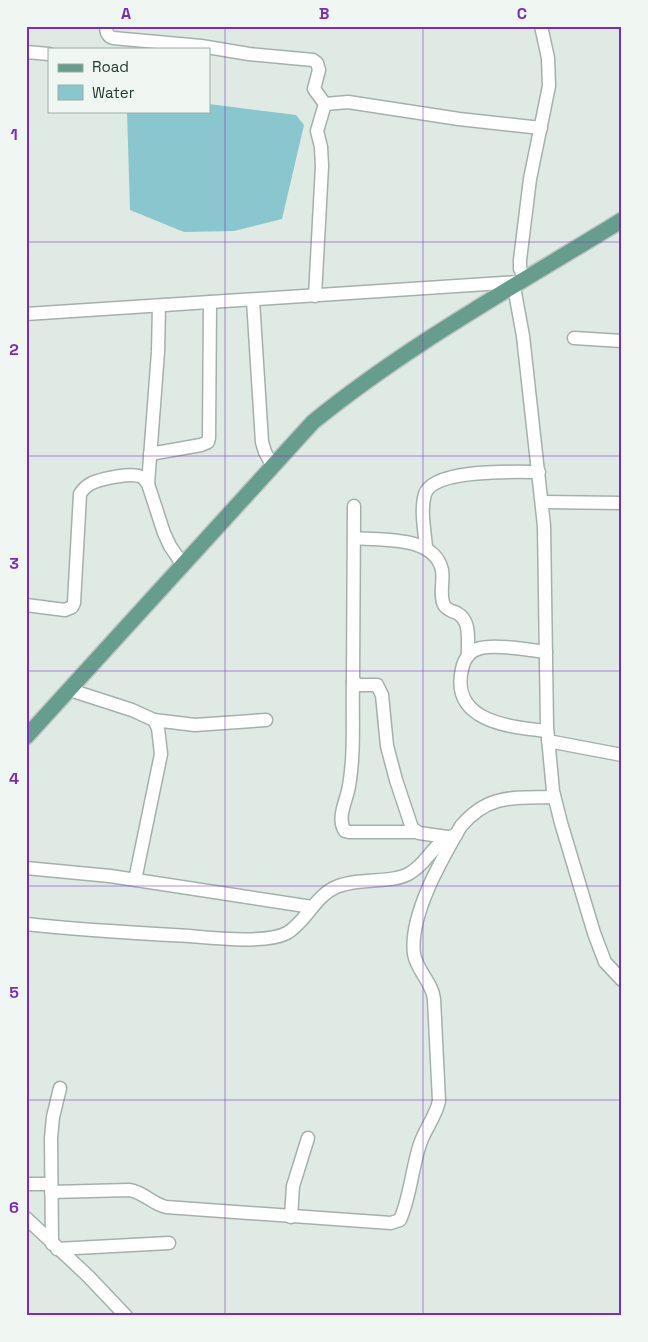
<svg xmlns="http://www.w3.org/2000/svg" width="648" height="1342" viewBox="0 0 648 1342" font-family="'Space Grotesk',sans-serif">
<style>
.water{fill:#8ac6cd}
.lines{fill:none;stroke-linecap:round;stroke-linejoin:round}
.street-casing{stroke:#a3b1ac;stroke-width:15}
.primary-casing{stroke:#bdc4c2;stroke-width:18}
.street{stroke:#fff;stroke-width:12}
.primary{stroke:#679d8c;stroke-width:15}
.grid{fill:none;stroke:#7b2cbf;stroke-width:1;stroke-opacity:0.55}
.neatline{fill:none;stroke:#7b2cbf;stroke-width:2}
.grid-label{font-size:16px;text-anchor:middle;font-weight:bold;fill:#7b2cbf}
</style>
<rect width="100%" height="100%" fill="#e0eae5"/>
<path class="water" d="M209,104l87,11 8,10 -22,94 -48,12 -50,1 -54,-22 -3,-98 82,-1z"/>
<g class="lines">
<defs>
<g id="street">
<path d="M106,26c0,6 1,10 7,12l88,8 48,8 64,6 4,3 2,7 -5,19 11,15 -8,27 4,16 1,19 -7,130"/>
<path d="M26,52l23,2"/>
<path d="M325,104l23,-2 111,17 82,9"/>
<path d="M526,279l-6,-10v-9l10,-81 19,-93 -1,-28 -7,-32"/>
<path d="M514,287l9,49 21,190 3,201 6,64 8,32 33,110 11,29 17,18"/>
<path d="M253,300l9,142 3,10 7,13"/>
<path d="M26,314l492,-32"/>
<path d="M574,338l48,3"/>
<path d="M150,454l51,-9 7,-3 1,-4 1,-136"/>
<path d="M148,484l10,-132 1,-46"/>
<path d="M542,502l80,1"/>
<path d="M354,506l-1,175 6,4h18l5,10 5,51 9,34 16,48 7,5 28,4"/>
<path d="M354,538c28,3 80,-3 88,32 2,11 -3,25 2,35 3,5 8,6 13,8 15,8 10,29 11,43"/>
<path d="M426,548c-1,-16 -6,-38 -1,-54 9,-26 91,-22 114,-22"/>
<path d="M26,605l39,5 7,-3 2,-4 6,-109c3,-5 6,-8 12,-11 9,-4 42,-12 51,-5 2,1 3,4 5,6l16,49 6,13 13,19"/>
<path d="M546,652c-16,-2 -50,-8 -65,-4 -11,2 -17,11 -19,21 -12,53 48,58 85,62"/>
<path d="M353,681c-1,35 2,71 -4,105 -2,14 -13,32 -4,45l4,1h66"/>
<path d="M70,690l62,20 22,10 4,8 3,26 -26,126"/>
<path d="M154,720l41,5 71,-5"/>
<path d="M548,741l74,14"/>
<path d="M26,868l84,8 202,31"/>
<path d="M26,924c54,6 109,9 163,12 24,2 77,8 98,-3 19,-11 28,-37 49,-46 24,-10 56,-3 74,-14 18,-10 25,-34 46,-38"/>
<path d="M26,1184h25"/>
<path d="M51,1192l78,-2c15,2 23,14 37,17l225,16 9,-3c10,-22 12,-52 20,-76 5,-15 16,-28 19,-43l-5,-102c-2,-17 -17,-28 -20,-45 -5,-39 28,-95 47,-128 28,-33 54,-28 93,-29"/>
<path d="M291,1217l2,-31 15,-48"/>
<path d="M26,1218l62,58 38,40"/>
<path d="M52,1244l-1,-106 2,-21 7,-29"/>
<path d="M57,1249l112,-6"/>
</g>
<path id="primary" d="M26,737l287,-315c96,-78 204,-137 309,-202"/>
</defs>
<use href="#street" class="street-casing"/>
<use href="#primary" class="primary-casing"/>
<use href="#street" class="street"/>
<use href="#primary" class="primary"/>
</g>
<path class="grid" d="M225,26v1290M423,26v1290M26,242h596M26,456h596M26,671h596M26,886h596M26,1100h596"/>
<rect width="648" height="1342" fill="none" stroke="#f0f7f3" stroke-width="55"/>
<rect x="48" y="48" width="162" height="65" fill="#f0f7f3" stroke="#9eaba6"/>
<rect x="58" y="64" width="25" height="8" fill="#679d8c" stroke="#9eaba6"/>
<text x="92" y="72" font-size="15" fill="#223932">Road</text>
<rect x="58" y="85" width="25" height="15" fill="#8ac6cd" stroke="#9eaba6"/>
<text x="92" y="98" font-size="15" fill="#223932">Water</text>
<rect x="28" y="28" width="592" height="1286" class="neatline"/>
<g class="grid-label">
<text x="126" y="19">A</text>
<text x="324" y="19">B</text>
<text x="522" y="19">C</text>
<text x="14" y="140">1</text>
<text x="14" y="355">2</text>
<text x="14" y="569">3</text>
<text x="14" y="784">4</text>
<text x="14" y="998">5</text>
<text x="14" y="1213">6</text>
</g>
</svg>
